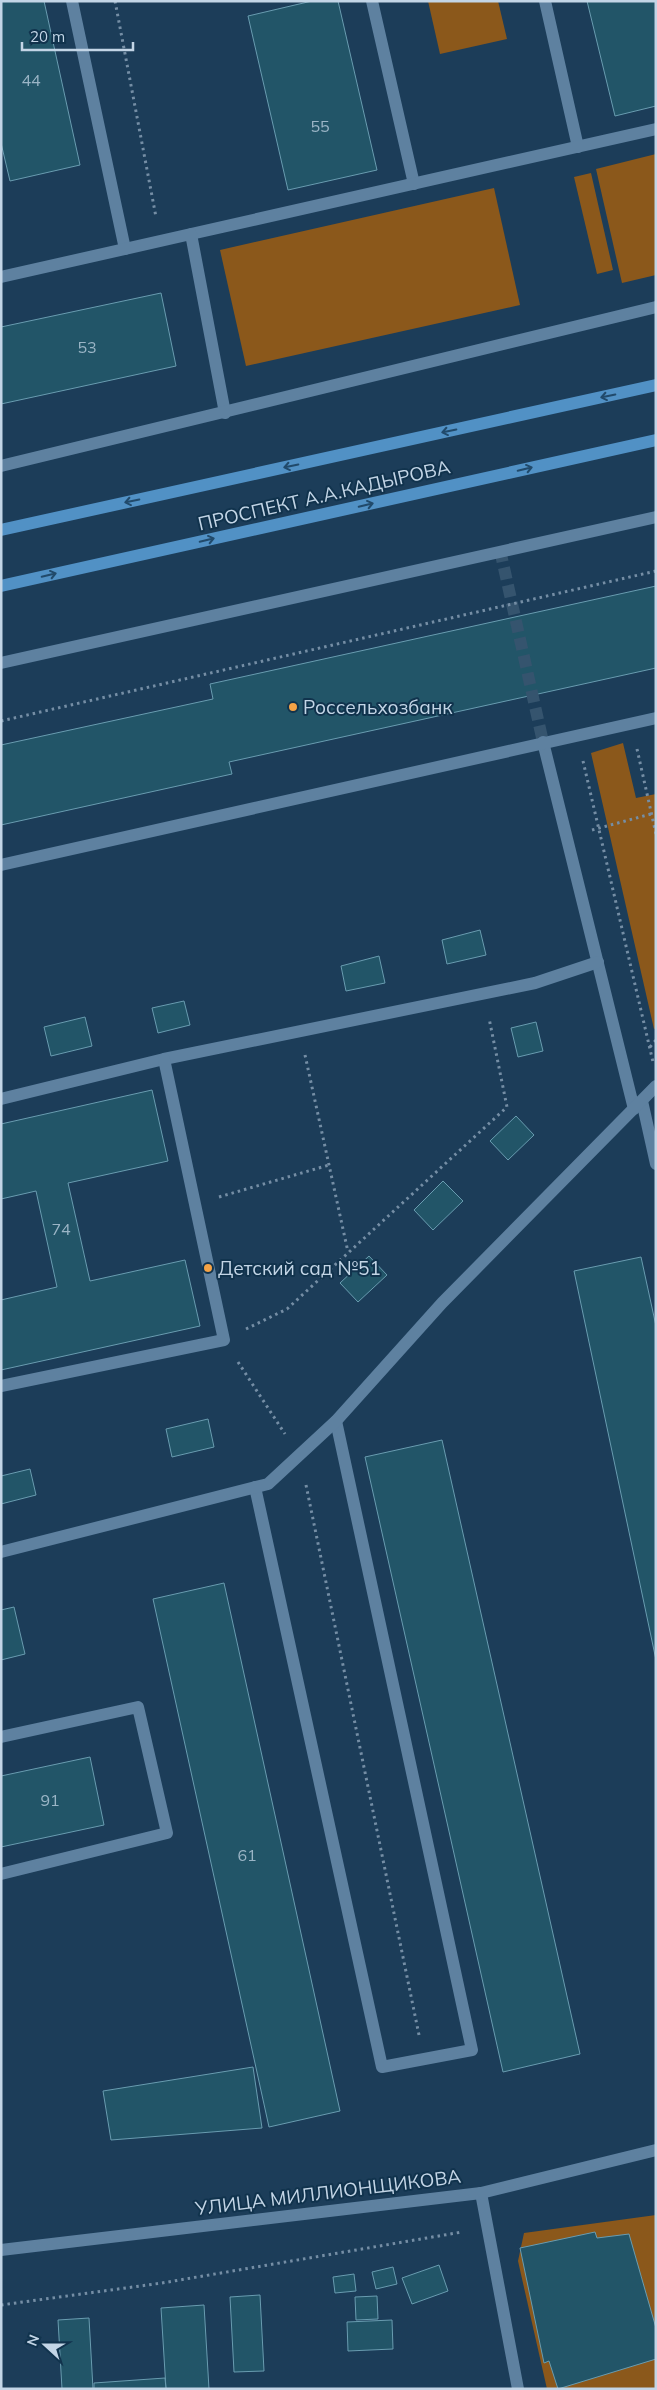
<svg xmlns="http://www.w3.org/2000/svg" width="657" height="2390" viewBox="0 0 657 2390" font-family="Mulish,sans-serif">
<style>
.green{fill:#8b581b}
.building{fill:#225568;stroke:#699cb0}
.lines{fill:none;stroke-linecap:round;stroke-linejoin:round}
.minor-tunnel{stroke:#35546e;stroke-width:12;stroke-dasharray:12 6;stroke-linecap:butt}
.path{stroke:#758ea5;stroke-width:3;stroke-dasharray:2.5 4;stroke-linecap:butt}
.minor{stroke:#5e81a0;stroke-width:12}
.major{stroke:#5191c5;stroke-width:12}
.oneway{stroke:#214a6b}
.poi-dot{fill:#f5a346;stroke:#11334d;stroke-width:2}
.labels{text-anchor:middle;stroke-width:4;stroke-linejoin:round;paint-order:stroke}
.number-label{font-size:16px;fill:#9bb5c6}
.street-label{font-size:19px;fill:#c3d5e6;stroke:#11334d}
.poi-label{font-size:19px;fill:#c3d5e6;stroke:#11334d;text-anchor:start}
</style>
<rect width="100%" height="100%" fill="#1c3d59"/>
<g class="green">
<path d="M428,1h70l9,38 -67,15z"/>
<path d="M656,154v121l-34,8 -26,-114z"/>
<path d="M591,173l22,97 -16,4 -23,-97z"/>
<path d="M494,188l26,117 -274,61 -26,-116z"/>
<path d="M623,743l13,55 20,-4v234l-2,1 -63,-276z"/>
<path d="M656,2215v174h-109l-29,-128 6,-28z"/>
</g>
<g class="building">
<path d="M1,1h43l36,164 -70,16 -9,-38z"/>
<path d="M312,1h26l39,169 -89,20 -40,-174z"/>
<path d="M587,1h69v105l-41,10z"/>
<path d="M161,293l15,73 -175,38v-77z"/>
<path d="M656,586v82l-427,94 3,12 -231,51v-80l212,-46 -3,-15z"/>
<path d="M480,930l6,25 -39,9 -5,-24z"/>
<path d="M379,956l6,27 -39,8 -5,-25z"/>
<path d="M184,1001l6,24 -32,8 -6,-25z"/>
<path d="M85,1017l7,29 -41,10 -7,-29z"/>
<path d="M536,1022l7,29 -25,6 -7,-29z"/>
<path d="M152,1090l16,71 -100,22 22,98 95,-21 15,66 -199,44v-70l56,-13 -21,-96 -35,8v-75z"/>
<path d="M516,1116l18,19 -26,25 -18,-19z"/>
<path d="M443,1181l20,20 -30,29 -19,-20z"/>
<path d="M369,1256l18,19 -29,27 -18,-19z"/>
<path d="M641,1257l15,69v334l-82,-389z"/>
<path d="M208,1419l6,28 -42,10 -6,-28z"/>
<path d="M442,1440l138,614 -77,18 -138,-615z"/>
<path d="M30,1469l6,26 -35,9v-28z"/>
<path d="M224,1583l116,528 -71,16 -116,-528z"/>
<path d="M14,1607l11,47 -24,6v-50z"/>
<path d="M90,1757l14,68 -103,22v-71z"/>
<path d="M253,2067l9,61 -151,12 -8,-49z"/>
<path d="M595,2232l2,6 32,-4 27,94v31l-98,30 -9,-28 -5,2 -24,-115z"/>
<path d="M439,2265l9,26 -36,13 -10,-26z"/>
<path d="M393,2267l4,17 -21,5 -4,-17z"/>
<path d="M354,2274l2,17 -21,2 -2,-16z"/>
<path d="M260,2295l4,76 -30,1 -4,-75z"/>
<path d="M377,2296l1,23 -22,1 -1,-23z"/>
<path d="M204,2305l5,84h-43l-5,-81z"/>
<path d="M89,2318l4,71h-31l-4,-69z"/>
<path d="M392,2320l1,29 -45,2 -1,-29z"/>
<path d="M165,2378l1,11h-72v-6z"/>
</g>
<g class="lines">
<path class="minor-tunnel" d="M500,550l43,192"/>
<g class="path">
<path d="M115,1l41,216"/>
<path d="M1,721l655,-150"/>
<path d="M637,749l19,85"/>
<path d="M583,761l70,301"/>
<path d="M592,830l59,-16"/>
<path d="M650,1047l6,-7"/>
<path d="M305,1055l43,197"/>
<path d="M219,1197l110,-32"/>
<path d="M246,1329l41,-20 220,-202 -18,-89"/>
<path d="M238,1362l47,72"/>
<path d="M306,1485l113,550"/>
<path d="M1,2305l161,-22 300,-51"/>
</g>
<g class="minor">
<path d="M72,1l53,248"/>
<path d="M372,1l42,183"/>
<path d="M545,1l33,146"/>
<path d="M191,234l465,-105"/>
<path d="M1,277l190,-43 34,179"/>
<path d="M1,466l655,-159"/>
<path d="M1,663l655,-146"/>
<path d="M543,742l91,367"/>
<path d="M1,865l655,-147"/>
<path d="M1,1099l163,-40 371,-76 63,-21"/>
<path d="M642,1101l14,63"/>
<path d="M1,1386l223,-46 -60,-281"/>
<path d="M255,1487l127,580 90,-17 -136,-629"/>
<path d="M1,1552l267,-68 68,-63 106,-118 214,-217"/>
<path d="M1,1737l137,-30 29,126 -166,41"/>
<path d="M481,2193l37,196"/>
<path d="M1,2250l480,-57 175,-43"/>
</g>
<g class="major">
<path d="M1,530l655,-145"/>
<path d="M1,586l655,-146"/>
</g>
</g>
<defs><path id="oneway-shaft" d="M-6 0H5M1.5-3L5.5 0L1.5 3" fill="none" stroke-width="1.6" stroke-linecap="round" stroke-linejoin="round" transform="scale(1.25)"/></defs>
<g class="oneway">
<use href="#oneway-shaft" transform="translate(608 396) rotate(168)"/>
<use href="#oneway-shaft" transform="translate(449 431) rotate(168)"/>
<use href="#oneway-shaft" transform="translate(291 466) rotate(168)"/>
<use href="#oneway-shaft" transform="translate(525 469) rotate(-13)"/>
<use href="#oneway-shaft" transform="translate(132 501) rotate(168)"/>
<use href="#oneway-shaft" transform="translate(366 505) rotate(-13)"/>
<use href="#oneway-shaft" transform="translate(207 540) rotate(-13)"/>
<use href="#oneway-shaft" transform="translate(49 575) rotate(-13)"/>
</g>
<g class="poi-dot">
<circle cx="293" cy="707" r="5"/>
<circle cx="208" cy="1268" r="5"/>
</g>
<g class="labels">
<g class="number-label">
<text x="31" y="86">44</text>
<text x="320" y="132">55</text>
<text x="87" y="353">53</text>
<text x="61" y="1235">74</text>
<text x="50" y="1806">91</text>
<text x="247" y="1861">61</text>
</g>
<g class="street-label">
<text transform="translate(324 495) rotate(-13)" y="7">ПРОСПЕКТ А.А.КАДЫРОВА</text>
<text transform="translate(328 2192) rotate(-7)" y="7">УЛИЦА МИЛЛИОНЩИКОВА</text>
</g>
<g class="poi-label">
<text x="303" y="714">Россельхозбанк</text>
<text x="218" y="1275">Детский сад №51</text>
</g>
</g>
<rect width="657" height="2390" fill="none" stroke="#c3d5e6" stroke-width="5"/>
<g transform="translate(45 2345) rotate(291)" stroke="#11334d" stroke-width="4" paint-order="stroke">
<path d="M0-4L9 19L0 12L-9 19Z" fill="#c3d5e6"/>
<text y="-8" font-size="14" font-weight="bold" text-anchor="middle" fill="#c3d5e6">N</text>
</g>
<path d="M22 42v8h111v-8" fill="none" stroke="#c3d5e6" stroke-width="2.5"/>
<text x="30" y="42" font-size="15" fill="#c3d5e6" stroke="#11334d" stroke-width="4" paint-order="stroke">20 m</text>
</svg>
